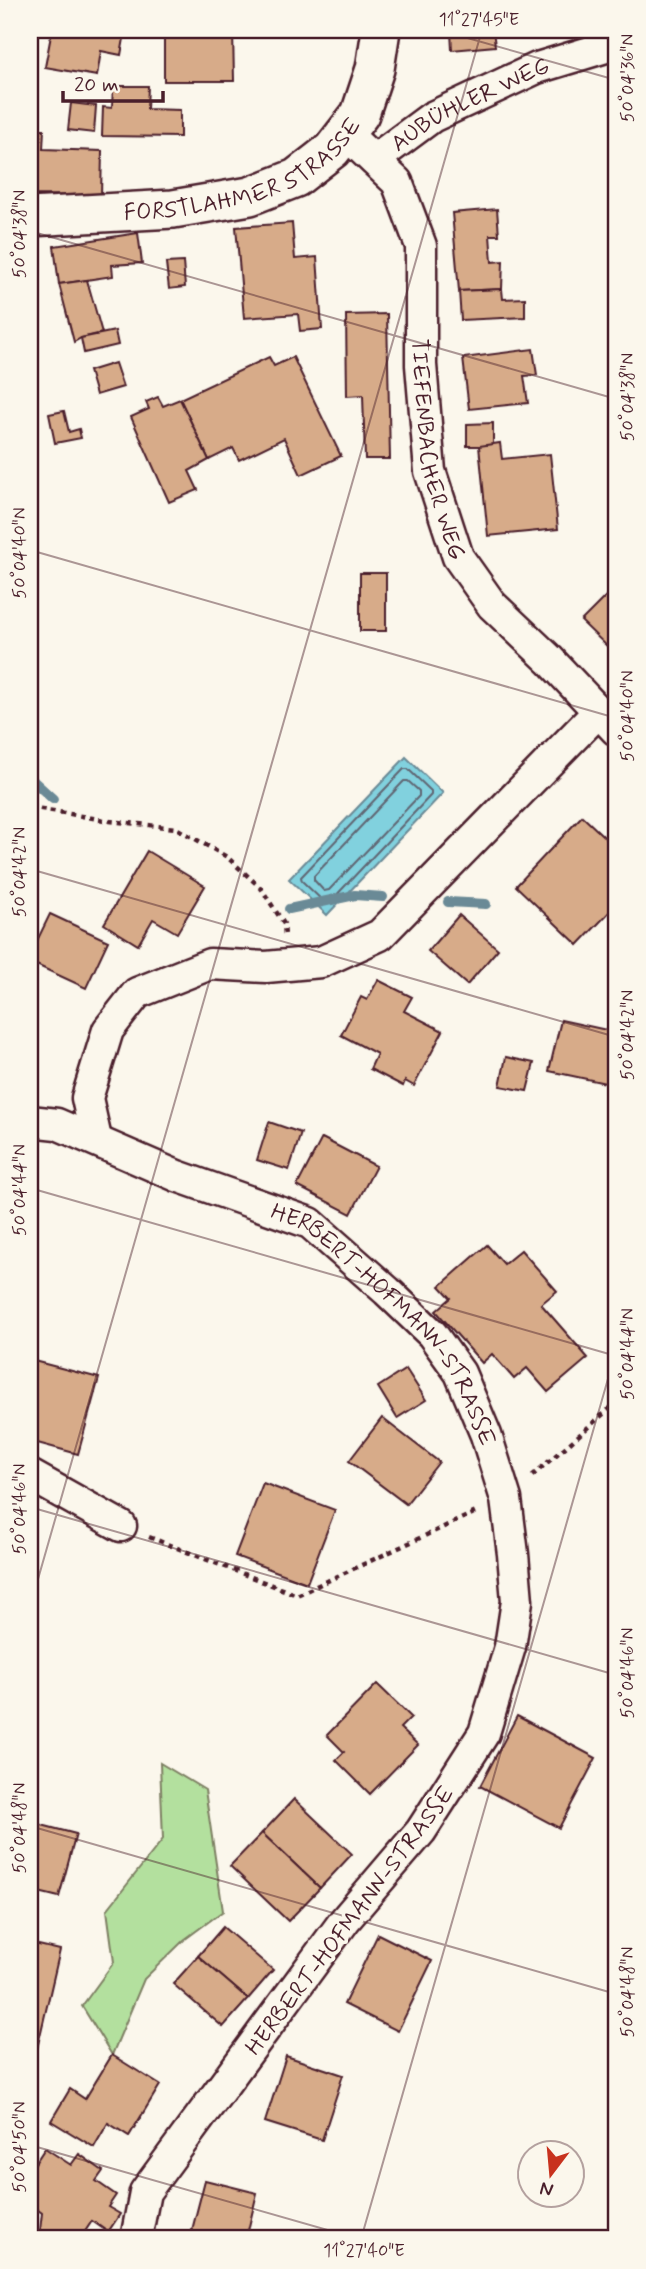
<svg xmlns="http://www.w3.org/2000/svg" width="646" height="2269" viewBox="0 0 646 2269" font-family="Mynerve,sans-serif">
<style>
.green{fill:#b3e09e;stroke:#7e8064;stroke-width:2}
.water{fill:#81d1de;stroke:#6b8a96;stroke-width:2}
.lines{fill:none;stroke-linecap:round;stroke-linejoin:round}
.shore{stroke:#606673;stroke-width:2}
.stream{stroke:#6b8a96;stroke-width:10}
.building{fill:#d7ab89;stroke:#4a1f2b;stroke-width:2}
.minor-casing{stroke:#4a1f2b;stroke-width:35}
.tertiary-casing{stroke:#4a1f2b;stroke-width:42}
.path{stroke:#4a1f2b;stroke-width:4.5;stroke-dasharray:5 5;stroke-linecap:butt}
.minor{stroke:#fbf7ec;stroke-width:30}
.tertiary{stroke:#fbf7ec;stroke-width:37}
.ticks{fill:none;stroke:#4a1f2b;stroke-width:2;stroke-opacity:0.45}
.labels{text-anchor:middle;stroke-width:7;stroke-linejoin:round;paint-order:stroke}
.street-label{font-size:23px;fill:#4a1f2b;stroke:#fbf7ec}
.neatline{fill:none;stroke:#4a1f2b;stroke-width:2.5}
.ticks-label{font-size:18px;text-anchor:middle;fill:#4a1f2b}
</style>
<rect width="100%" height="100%" fill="#fbf7ec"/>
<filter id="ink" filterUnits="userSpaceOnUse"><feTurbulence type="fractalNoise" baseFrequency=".0143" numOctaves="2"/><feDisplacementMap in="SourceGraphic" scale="14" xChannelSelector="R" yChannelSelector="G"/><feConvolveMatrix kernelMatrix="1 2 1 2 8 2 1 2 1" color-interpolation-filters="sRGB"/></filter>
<g filter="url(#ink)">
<path class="green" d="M160,1763l45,27 18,121 -39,29 -40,39 -32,76 -30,-49 32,-44 -7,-52 56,-71z"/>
<path class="water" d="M406,757l37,36 -116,122 -38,-36z"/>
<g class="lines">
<g class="shore">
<path d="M404,769h4l23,22v4l-102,108h-4l-23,-22 -1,-4z"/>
<path d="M404,781h4l11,10v5l-90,94 -5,1 -10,-11v-4z"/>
</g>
<g class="stream">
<path d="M30,778l23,21"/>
<path d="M448,902l38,2"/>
<path d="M289,909l66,-14 28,2"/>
</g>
</g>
<g class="building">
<path d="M52,30h57l16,3 -4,22 -20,-4 -4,25 -52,-9z"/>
<path d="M109,30h28l-2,5z"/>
<path d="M164,30h69l1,51h-70z"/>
<path d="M442,30h51l2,16 -43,4 -1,-18h-9z"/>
<path d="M113,86h35l-1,23 33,1v27l-78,-1 1,-29 9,1z"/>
<path d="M71,103l25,3 -2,27 -26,-3z"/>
<path d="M30,129h14l-1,20 59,2 -1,45 -71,-1z"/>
<path d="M497,209l2,26h-9l2,27 11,-1 -1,28 -43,2 -7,-78z"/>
<path d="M292,223l3,36 22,-2 5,72 -22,2 -2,-17 -54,4 -8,-91z"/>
<path d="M138,233l4,30 -30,2 1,11 -54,8 -5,-38z"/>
<path d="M183,262l2,25 -16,2 -3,-26z"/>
<path d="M87,280l15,53 -21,5 -7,4 -15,-58z"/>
<path d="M502,289l1,10 22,-1v19l-64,3 -2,-29z"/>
<path d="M387,314l3,145h-25l-2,-64 -16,1 -1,-81z"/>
<path d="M115,331l3,14 -34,8 -3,-15z"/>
<path d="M533,349l4,26 -13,1 4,27 -59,6 -6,-51z"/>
<path d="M269,357l5,9 19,-9 48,99 -40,19 -17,-37 -45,22 -6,-12 -24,12 -29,-61z"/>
<path d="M115,363l8,24 -27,8 -7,-24z"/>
<path d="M158,397l5,9 17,-7 29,61 -20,11 9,19 -29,12 -38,-85 18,-8 -3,-7z"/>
<path d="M64,411l5,21 10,-3 2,9 -26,5 -6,-29z"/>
<path d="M493,423v23h-26v-22z"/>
<path d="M500,443l2,16 48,-5 8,75 -70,7 -9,-90z"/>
<rect x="360" y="573" width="26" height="58"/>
<path d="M612,590l4,4v61l-35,-34z"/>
<path d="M582,816l34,32v57l-38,40 -62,-59z"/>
<path d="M147,851l58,35 -28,47 -24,-14 -15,26 -34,-21z"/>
<path d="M50,914l58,27 -22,47 -56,-26v-7z"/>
<path d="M459,915l39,34 -31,36 -39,-34z"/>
<path d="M378,980l34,17 -8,14 39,20 -29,55 -9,-5 -2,5 -33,-17 7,-15 -36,-19 20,-38 6,3z"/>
<path d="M561,1020l55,12 -1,53 -66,-14z"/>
<path d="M506,1057l28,6 -7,28 -27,-5z"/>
<path d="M269,1122l32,11 -12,37 -32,-10z"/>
<path d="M322,1138l54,28 -25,48 -54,-28z"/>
<path d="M487,1245l17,19 17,-14 36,41 -16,13 47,54 -40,34 -21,-24 -13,11 -22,-25 -10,9 -46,-52 15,-13 -11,-12z"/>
<path d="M30,1360l69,18 -21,76 -48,-13z"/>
<path d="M406,1369l20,31 -29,18 -19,-31z"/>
<path d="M382,1418l57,44 -33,42 -57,-43z"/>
<path d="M263,1483l72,27 -28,73 -72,-27z"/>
<path d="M377,1684l34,33 -11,11 18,17 -48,49 -34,-34 8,-8 -17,-17z"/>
<path d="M517,1716l79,42 -37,70 -79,-42z"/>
<path d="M294,1799l58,55 -32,34 -58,-55z"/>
<path d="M30,1822l46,12 -17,63 -29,-7z"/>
<path d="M262,1833l58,55 -32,33 -58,-55z"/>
<path d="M223,1927l50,43 -25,29 -50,-43z"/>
<path d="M378,1934l54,27 -34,70 -54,-27z"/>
<path d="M30,1943l30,7 -23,99 -7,-1z"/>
<path d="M198,1956l50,43 -25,28 -50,-43z"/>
<path d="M112,2055l48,30 -31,51 -21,-13 -14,24 -43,-26 19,-32 15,10z"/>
<path d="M286,2056l57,19 -21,65 -57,-18z"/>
<path d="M45,2148l26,17 8,-11 24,17 -7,10 20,14 -8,12 12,7 -12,18 -16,-11 -12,18h-41l3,-26 -12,-9v-33z"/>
<path d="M205,2180l52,13 -11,46h-34l-21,-5z"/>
</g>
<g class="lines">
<defs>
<g id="minor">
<path id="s1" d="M345,133l52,49 24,64v119l9,106 28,86 34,48 58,55 66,70"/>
<path id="s2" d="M374,160l58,-43 105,-49 79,-24"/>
<path id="s3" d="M30,1121l27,3 120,52 133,47 77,68 45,43 28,39 26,62 20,64 7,55 4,47 -7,46 -26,86 -63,98 -76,89 -200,272 -9,47"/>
<path d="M96,1139l-9,-41 21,-68 29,-37 73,-29 56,3 55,-5 59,-27 218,-223"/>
<path d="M30,1475l91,51"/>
</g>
<g id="tertiary">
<path id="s4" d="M30,217l143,-8 77,-13 46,-18 36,-28 28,-36 15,-45 6,-39"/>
</g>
</defs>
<use href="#minor" class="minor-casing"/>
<use href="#tertiary" class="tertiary-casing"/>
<g class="path">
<path d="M30,807l80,14 66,7 51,29 34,31 23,36 1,12"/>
<path d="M532,1476l84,-73"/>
<path d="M149,1537l148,58 179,-83"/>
</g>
<use href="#minor" class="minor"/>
<use href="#tertiary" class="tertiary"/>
</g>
</g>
<path class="ticks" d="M439,30l177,50M30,231l586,168M30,550l586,168M30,869l586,168M30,1188l586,168M30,1507l586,168M30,1607l452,-1577M30,1826l586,168M30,2145l329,94M361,2239l255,-888"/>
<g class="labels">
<g class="street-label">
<text dy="8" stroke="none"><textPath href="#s2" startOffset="112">AUBÜHLER WEG</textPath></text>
<text dy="8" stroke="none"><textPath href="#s4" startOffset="224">FORSTLAHMER STRASSE</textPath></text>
<text dy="8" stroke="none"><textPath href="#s1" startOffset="345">TIEFENBACHER WEG</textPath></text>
<text dy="8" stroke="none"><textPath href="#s3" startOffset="424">HERBERT-HOFMANN-STRASSE</textPath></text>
<text transform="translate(349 1920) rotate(-53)" y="8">HERBERT-HOFMANN-STRASSE</text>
</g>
</g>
<rect width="646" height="2269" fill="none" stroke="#fbf7ec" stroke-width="77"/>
<g transform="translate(551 2174) rotate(196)"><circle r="33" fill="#fbf7ec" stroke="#b4a19f" stroke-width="2"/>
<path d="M0-5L12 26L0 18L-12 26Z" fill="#c8321e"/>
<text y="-10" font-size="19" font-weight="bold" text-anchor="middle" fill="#4a1f2b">N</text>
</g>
<path d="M63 91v10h100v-10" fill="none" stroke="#4a1f2b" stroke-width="3.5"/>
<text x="74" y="91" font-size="21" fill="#4a1f2b" stroke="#fbf7ec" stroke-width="5" paint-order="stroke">20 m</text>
<rect x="38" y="38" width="570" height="2192" class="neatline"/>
<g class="ticks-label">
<text x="479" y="25">11°27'45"E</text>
<text transform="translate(627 78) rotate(-90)" y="6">50°04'36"N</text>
<text transform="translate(19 234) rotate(-90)" y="6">50°04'38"N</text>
<text transform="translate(627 397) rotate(-90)" y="6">50°04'38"N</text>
<text transform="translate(19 553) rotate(-90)" y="6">50°04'40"N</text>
<text transform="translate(627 716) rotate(-90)" y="6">50°04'40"N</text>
<text transform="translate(19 872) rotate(-90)" y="6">50°04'42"N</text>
<text transform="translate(627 1035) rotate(-90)" y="6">50°04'42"N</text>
<text transform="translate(19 1190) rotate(-90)" y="6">50°04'44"N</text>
<text transform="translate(627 1354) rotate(-90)" y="6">50°04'44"N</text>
<text transform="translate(19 1509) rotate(-90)" y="6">50°04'46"N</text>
<text transform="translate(627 1673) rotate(-90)" y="6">50°04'46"N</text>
<text transform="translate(19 1828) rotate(-90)" y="6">50°04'48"N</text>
<text transform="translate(627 1992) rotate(-90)" y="6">50°04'48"N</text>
<text transform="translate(19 2147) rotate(-90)" y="6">50°04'50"N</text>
<text x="364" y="2256">11°27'40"E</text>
</g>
</svg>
